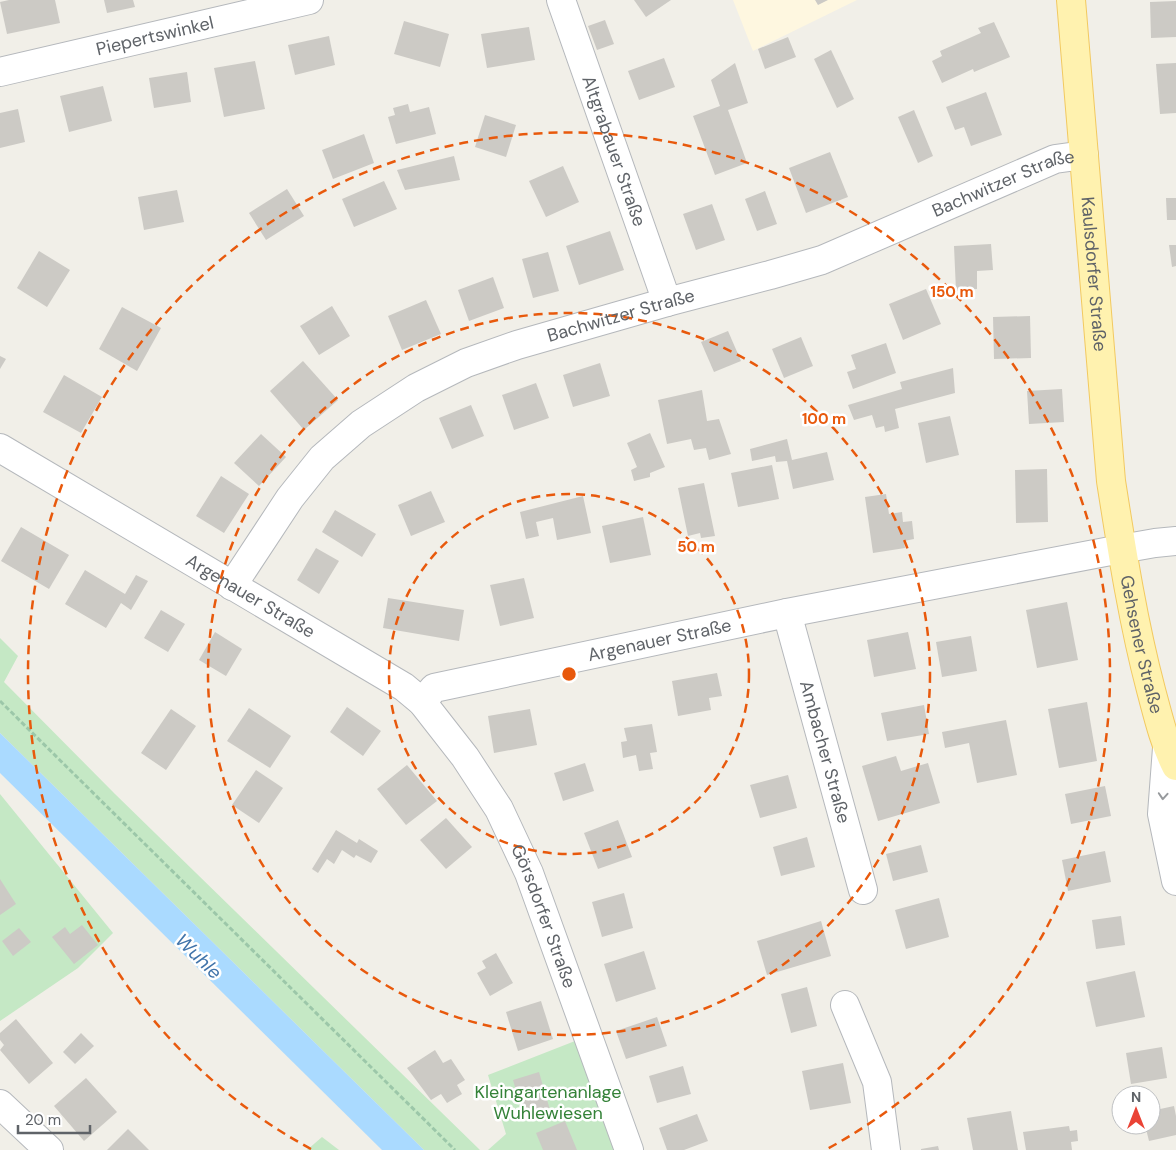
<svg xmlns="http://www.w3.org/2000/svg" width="1176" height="1150" viewBox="0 0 1176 1150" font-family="'DM Sans',sans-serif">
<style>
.commercial{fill:#fef7e0}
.green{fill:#c5e8c5}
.water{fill:#aadaff}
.building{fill:#cccac5}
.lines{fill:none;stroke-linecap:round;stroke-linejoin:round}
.minor-casing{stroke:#b5b8bc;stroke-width:30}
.major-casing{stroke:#f2c960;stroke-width:30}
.path{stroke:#9cc7a9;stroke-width:3;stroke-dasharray:5 2.5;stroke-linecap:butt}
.minor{stroke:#fff;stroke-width:28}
.major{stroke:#fff2af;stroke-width:28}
.oneway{stroke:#979a9d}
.ring{fill:none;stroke:#e8590c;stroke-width:2.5;stroke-dasharray:9 6}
.labels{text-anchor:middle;stroke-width:5;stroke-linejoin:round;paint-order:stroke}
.street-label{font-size:18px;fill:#5f6368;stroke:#fff}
.park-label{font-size:18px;fill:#348238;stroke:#fff}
.water-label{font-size:19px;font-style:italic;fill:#4174aa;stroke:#fff}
.centre{fill:#e8590c;stroke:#fff;stroke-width:2.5}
.ring-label{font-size:15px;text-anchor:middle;font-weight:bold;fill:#e8590c;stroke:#fff;stroke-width:5;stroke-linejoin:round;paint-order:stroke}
</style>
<rect width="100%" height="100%" fill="#f1efe8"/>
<path class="commercial" d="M733,0h124l-104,51z"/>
<g class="green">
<path d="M0,638l18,18 -14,26 111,112 365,356h-56l-424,-417z"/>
<path d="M0,794l113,139 -35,35 -78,53z"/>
<path d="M575,1041l44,109h-131l18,-16 -18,-59z"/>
<path d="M322,1137l17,13h-32z"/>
</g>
<path class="water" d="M0,733l424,417h-42l-382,-377z"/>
<g class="building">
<path d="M9,0h46l5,23 -53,11 -7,-32z"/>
<path d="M104,0h29l2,7 -28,6z"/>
<path d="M634,0h37l-25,17z"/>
<path d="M815,0h13l-10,5z"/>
<path d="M1176,1v36l-25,1 -1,-36z"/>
<path d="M605,20l9,24 -17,6 -9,-24z"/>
<path d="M404,21l45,13 -9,33 -46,-13z"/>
<path d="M994,22l16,35 -36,15 -1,-3 -31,14 -10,-22 10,-5 -2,-5 41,-18 -3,-5z"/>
<path d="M529,27l6,33 -48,8 -6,-34z"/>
<path d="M329,36l6,29 -40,10 -7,-30z"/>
<path d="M788,37l8,20 -31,12 -7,-20z"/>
<path d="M831,50l23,49 -17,9 -23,-49z"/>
<path d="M664,58l11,29 -36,13 -11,-29z"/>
<path d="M255,61l10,48 -41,8 -10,-49z"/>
<path d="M735,63l13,40 -20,7 19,53 -32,12 -22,-59 27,-10 -9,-26z"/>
<path d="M1176,63v50l-16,1 -4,-50z"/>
<path d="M187,72l4,30 -37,6 -5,-30z"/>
<path d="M103,86l9,35 -43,11 -9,-36z"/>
<path d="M986,92l16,43 -31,11 -7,-19 -9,3 -9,-23z"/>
<path d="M408,104l2,8 19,-5 7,27 -40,10 -8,-27 7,-2 -2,-7z"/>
<path d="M18,109l7,33 -25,6v-35z"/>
<path d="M914,110l19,46 -15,7 -20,-46z"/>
<path d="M485,115l31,10 -10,32 -31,-10z"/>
<path d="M364,134l10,29 -41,16 -11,-29z"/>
<path d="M830,152l18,45 -42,16 -17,-45z"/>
<path d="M454,156l6,24 -55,10 -8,-20z"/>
<path d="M563,166l16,36 -33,15 -17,-36z"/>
<path d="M384,181l13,28 -43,18 -12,-28z"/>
<path d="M287,189l17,27 -38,24 -17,-27z"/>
<path d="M177,190l7,32 -40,8 -6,-33z"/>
<path d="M765,191l12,33 -20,7 -12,-32z"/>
<path d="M1166,198h10v22h-9z"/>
<path d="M712,204l13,36 -29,10 -13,-36z"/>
<path d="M610,231l14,39 -45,15 -13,-39z"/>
<path d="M991,244l2,26 -16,1v18l-21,2 -2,-45z"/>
<path d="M1169,245h7v21l-4,1z"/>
<path d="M39,251l31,19 -23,37 -30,-19z"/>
<path d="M548,252l11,39 -26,7 -11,-39z"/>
<path d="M493,277l11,31 -35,13 -11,-31z"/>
<path d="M926,289l15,35 -38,16 -14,-36z"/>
<path d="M426,300l15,34 -39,16 -14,-34z"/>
<path d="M332,306l18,30 -31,19 -19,-29z"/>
<path d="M122,307l39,21 -24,43 -38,-22z"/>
<path d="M1030,316l1,42 -37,1 -1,-42z"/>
<path d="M728,331l13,30 -27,11 -13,-30z"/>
<path d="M801,337l12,29 -29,12 -12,-29z"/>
<path d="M886,343l10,30 -43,16 -6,-17 9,-3 -5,-14z"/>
<path d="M0,356l6,3 -6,10z"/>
<path d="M303,361l35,39 -34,30 -34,-39z"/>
<path d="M600,363l10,33 -37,11 -10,-32z"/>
<path d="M953,368l2,25 -60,16 4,19 -14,4 -1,-6 -8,2 -4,-13 -18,5 -6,-15 54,-16 -2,-7z"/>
<path d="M64,375l38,22 -21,36 -38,-21z"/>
<path d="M536,383l13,35 -35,12 -12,-35z"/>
<path d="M1062,389l2,33 -35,2 -2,-33z"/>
<path d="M702,390l5,31 12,-2 12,35 -22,6 -3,-12 -12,2 -3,-11 -24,5 -9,-44z"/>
<path d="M471,405l13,31 -32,13 -13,-31z"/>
<path d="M950,416l9,39 -33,8 -8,-40z"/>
<path d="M650,433l15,34 -15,6v4l-16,4 -3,-11 6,-3 -10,-24z"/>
<path d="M261,434l25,23 -27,29 -25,-23z"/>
<path d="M787,439l5,21 35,-8 7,28 -41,9 -6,-28 -11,1 -1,-6 -23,5 -2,-12z"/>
<path d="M772,465l7,34 -41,8 -7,-34z"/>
<path d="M1047,469l1,53 -32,1 -1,-53z"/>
<path d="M221,476l28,18 -25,39 -28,-17z"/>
<path d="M704,483l11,53 -14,2 -1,-5 -12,3 -10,-48z"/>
<path d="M431,491l14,31 -34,14 -13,-31z"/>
<path d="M886,494l3,20 13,-2 1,10 9,-1 2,18 -10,2 1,7 -32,5 -8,-56z"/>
<path d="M583,496l8,37 -34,7 -4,-22 -17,4 3,14 -13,3 -6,-27z"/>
<path d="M335,510l41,24 -14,23 -40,-25z"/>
<path d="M643,517l8,38 -41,8 -8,-37z"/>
<path d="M21,527l48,28 -20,34 -48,-28z"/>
<path d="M316,548l23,13 -20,33 -22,-14z"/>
<path d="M85,570l40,24 11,-19 12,6 -17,29 -10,-7 -15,25 -41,-24z"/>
<path d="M524,578l10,40 -34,8 -10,-41z"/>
<path d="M388,598l76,12 -5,31 -76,-13z"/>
<path d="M1067,602l11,58 -41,8 -11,-58z"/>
<path d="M161,610l24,14 -17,28 -24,-14z"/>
<path d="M215,632l27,17 -16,27 -27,-16z"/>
<path d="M908,632l8,37 -42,8 -7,-37z"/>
<path d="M971,636l6,35 -35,6 -6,-35z"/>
<path d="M717,673l5,23 -13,2 2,12 -33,6 -6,-35z"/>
<path d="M1087,702l10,59 -38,7 -11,-59z"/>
<path d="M924,705l5,29 -42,7 -6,-28z"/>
<path d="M347,707l34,24 -18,25 -33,-24z"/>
<path d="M249,708l42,28 -21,32 -43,-27z"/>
<path d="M171,709l25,17 -30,44 -25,-17z"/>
<path d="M530,709l7,36 -43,8 -6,-37z"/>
<path d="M1006,720l11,55 -40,8 -8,-40 -24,5 -3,-16z"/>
<path d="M652,724l5,28 -7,1 3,16 -14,2 -3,-16 -13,3 -2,-16 6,-1 -3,-13z"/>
<path d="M896,756l5,15 27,-8 12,40 -62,18 -16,-55z"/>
<path d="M585,763l9,28 -31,10 -9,-28z"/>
<path d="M407,765l30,36 -31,24 -29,-36z"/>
<path d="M256,770l27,18 -24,35 -27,-18z"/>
<path d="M788,775l9,33 -37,10 -10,-33z"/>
<path d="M1105,786l6,30 -40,8 -6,-30z"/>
<path d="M446,818l26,29 -26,22 -26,-29z"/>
<path d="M618,820l14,37 -34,12 -14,-36z"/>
<path d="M336,830l21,13 2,-4 19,12 -7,12 -15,-8 -2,3 -12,-8 -8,14 -7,-5 -9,14 -6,-4z"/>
<path d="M807,837l8,30 -34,9 -8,-29z"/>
<path d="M921,845l7,27 -35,9 -7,-27z"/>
<path d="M1105,851l6,31 -43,9 -6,-31z"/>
<path d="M0,879l16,25 -16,11z"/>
<path d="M624,893l9,35 -31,9 -10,-35z"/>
<path d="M939,898l10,39 -43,12 -11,-39z"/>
<path d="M1121,916l4,29 -29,4 -4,-29z"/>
<path d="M821,921l10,35 -64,19 -10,-34z"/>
<path d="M82,925l16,20 -24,19 -22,-27 13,-10 5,7z"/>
<path d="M19,928l12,14 -18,14 -11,-15z"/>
<path d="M644,951l12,38 -40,13 -12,-38z"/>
<path d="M496,953l17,30 -23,13 -13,-23 9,-5 -4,-7z"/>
<path d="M1135,971l10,46 -49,10 -10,-45z"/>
<path d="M807,987l10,39 -26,7 -10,-39z"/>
<path d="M541,1001l12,38 -35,12 -12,-39z"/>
<path d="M657,1017l10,29 -41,13 -10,-28z"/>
<path d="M16,1019l37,44 -24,21 -29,-34 4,-5 -4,-5v-7z"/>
<path d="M81,1033l13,13 -19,18 -12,-12z"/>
<path d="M1162,1047l5,31 -36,6 -5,-31z"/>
<path d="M435,1050l8,13 8,-4 14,21 -8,5 5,9 -15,9 -6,-9 -10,6 -24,-32z"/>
<path d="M843,1063l8,40 -41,7 -8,-39z"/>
<path d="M683,1066l8,28 -34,9 -8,-27z"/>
<path d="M539,1072l11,38 -26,8 -11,-38z"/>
<path d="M86,1078l31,34 -33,29 -30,-35z"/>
<path d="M1174,1106l2,10v19l-27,6 -4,-16h6v-14z"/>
<path d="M1011,1111l7,39h-45l-6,-32z"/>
<path d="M697,1114l11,27 -24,9h-17l-8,-22z"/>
<path d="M565,1121l12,29h-34l-7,-17z"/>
<path d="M1069,1126l1,5 7,-1 1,11 -7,1 1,8h-46l-3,-18z"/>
<path d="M128,1129l21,21h-42z"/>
<path d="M938,1146l1,4h-18v-1z"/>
</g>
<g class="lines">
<defs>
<g id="minor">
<path id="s1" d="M561,0l106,302"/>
<path id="s2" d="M0,72l309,-72"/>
<path id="s3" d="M0,448l404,239 18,15 43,55 34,52 30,64 100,277"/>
<path id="s4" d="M232,586l58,-88 32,-40 39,-34 55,-36 50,-25 51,-18 150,-43 103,-27 52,-15 233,-101 29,-4"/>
<path id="s5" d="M787,613l76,277"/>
<path id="s6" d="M422,702l12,-14 353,-75 334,-64 34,-6 21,-2"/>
<path d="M1167,748l-5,66 14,67"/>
<path d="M845,1005l32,77 9,68"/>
<path d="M0,1104l49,46"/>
</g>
<g id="major">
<path id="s7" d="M1071,0l40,481c11,70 22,141 40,209 7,26 13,52 25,76"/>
</g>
</defs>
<use href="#minor" class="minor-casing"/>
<use href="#major" class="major-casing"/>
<path class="path" d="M0,701l455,449"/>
<use href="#minor" class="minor"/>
<use href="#major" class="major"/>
</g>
<defs><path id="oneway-chevron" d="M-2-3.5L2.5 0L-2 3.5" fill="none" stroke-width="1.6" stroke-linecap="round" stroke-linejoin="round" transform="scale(1.25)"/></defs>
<use class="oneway" href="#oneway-chevron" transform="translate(1163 796) rotate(94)"/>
<g class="ring">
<circle cx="569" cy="674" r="180"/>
<circle cx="569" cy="674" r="361"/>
<path d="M311 1149A541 541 0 1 1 827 1149"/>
</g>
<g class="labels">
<g class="street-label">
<text dy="6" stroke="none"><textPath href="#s2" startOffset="159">Piepertswinkel</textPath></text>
<text dy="6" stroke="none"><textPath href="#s1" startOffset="160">Altgrabauer Straße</textPath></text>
<text dy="6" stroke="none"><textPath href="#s4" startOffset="898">Bachwitzer Straße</textPath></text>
<text dy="6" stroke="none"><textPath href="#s7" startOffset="275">Kaulsdorfer Straße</textPath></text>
<text dy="6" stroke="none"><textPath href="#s4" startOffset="492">Bachwitzer Straße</textPath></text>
<text dy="6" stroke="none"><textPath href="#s3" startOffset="291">Argenauer Straße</textPath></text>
<text dy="6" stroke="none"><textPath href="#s6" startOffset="249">Argenauer Straße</textPath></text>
<text dy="6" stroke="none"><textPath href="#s7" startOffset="649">Gehsener Straße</textPath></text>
<text dy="6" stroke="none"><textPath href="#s5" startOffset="144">Ambacher Straße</textPath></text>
<text dy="6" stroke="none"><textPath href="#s3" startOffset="741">Görsdorfer Straße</textPath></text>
</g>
<g class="park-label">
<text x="548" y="1098">Kleingartenanlage<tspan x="548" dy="21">Wuhlewiesen</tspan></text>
</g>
<g class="water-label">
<text transform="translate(199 956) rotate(44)" y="7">Wuhle</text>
</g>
</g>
<circle cx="569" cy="674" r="8" class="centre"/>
<g class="ring-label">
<text x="952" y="297">150 m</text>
<text x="824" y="424">100 m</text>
<text x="696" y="552">50 m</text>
</g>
<g transform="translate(1136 1110)"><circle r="24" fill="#ffffff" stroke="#bfc1c3"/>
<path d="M0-4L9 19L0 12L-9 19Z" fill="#ea4335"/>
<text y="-8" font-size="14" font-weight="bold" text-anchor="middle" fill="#5f6368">N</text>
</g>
<path d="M18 1125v8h72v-8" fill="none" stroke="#5f6368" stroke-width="2.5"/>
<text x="25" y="1125" font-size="15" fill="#5f6368" stroke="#ffffff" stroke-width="4" paint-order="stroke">20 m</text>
</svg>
